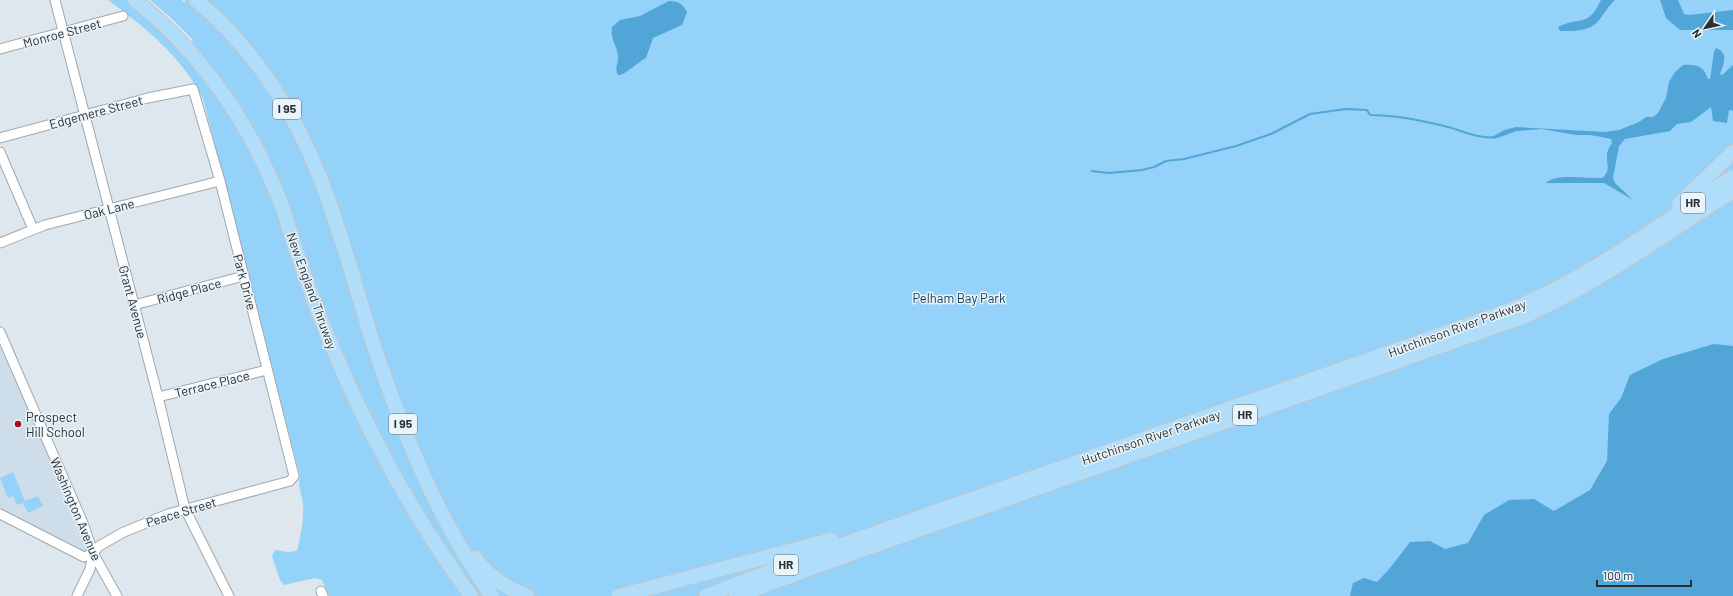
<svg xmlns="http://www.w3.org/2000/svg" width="1733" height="596" viewBox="0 0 1733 596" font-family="Barlow,sans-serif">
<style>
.built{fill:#cddde9}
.green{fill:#94d2f9}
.water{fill:#52a6d7}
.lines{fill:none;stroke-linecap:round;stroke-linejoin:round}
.stream{stroke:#52a6d7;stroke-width:2}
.minor-casing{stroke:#9ea8ae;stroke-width:11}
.highway-casing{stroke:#c4c5c6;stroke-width:16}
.minor{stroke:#fff;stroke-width:9}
.highway{stroke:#afddfa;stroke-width:14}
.poi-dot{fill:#a61016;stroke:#eaf4fb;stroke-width:1.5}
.labels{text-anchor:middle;stroke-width:3;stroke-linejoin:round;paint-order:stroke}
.shield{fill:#eaf4fb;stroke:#646a6e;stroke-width:1}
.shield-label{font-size:12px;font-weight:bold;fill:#2b2f32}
.street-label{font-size:13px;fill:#2b2f32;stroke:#eaf4fb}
.park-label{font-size:13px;fill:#15394e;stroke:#eaf4fb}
.poi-label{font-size:13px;fill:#2b2f32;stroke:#eaf4fb;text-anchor:start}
</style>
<rect width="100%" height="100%" fill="#dde7ed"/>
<path class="built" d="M0,339l92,212 -5,4 -87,-45z"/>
<g class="green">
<path d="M108,0h18l35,29 35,36 -4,-26 -22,-22 -20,-17h32l3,3v-3h1548v479l-334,117h-1070l-7,-16 -7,-2 -31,7 -4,-5 -8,-24 3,-6 13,2 9,-1c4,-16 7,-31 6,-47 -1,-10 -6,-18 -3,-28l-97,-377c-20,-41 -59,-73 -95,-99z"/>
<path d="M13,472l12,29 13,-5 5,10 -15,7 -5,-10 -6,2 -4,-9 -5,2 -8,-20z"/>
</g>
<g class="water">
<path d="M1601,0h14c-7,6 -10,13 -16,20 -9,12 -25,11 -39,11l-2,-4c22,-11 30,1 43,-27z"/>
<path d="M1660,0h18l6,14 5,1 44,-5v20h-53l-14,-12z"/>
<path d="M669,1c9,0 14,3 18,11l-5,13 -29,13 -7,20c-8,4 -22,18 -28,17 -4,-8 1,-11 0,-19 -1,-11 -8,-17 -6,-29l8,-7 20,-4z"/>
<path d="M1716,48c13,5 8,15 4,26l2,1 11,-10v46l-4,-1 -2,13 -14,-2 -2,-14 -20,15 -14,2 -7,7 -45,8 -6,7 -6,32 2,5 18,17 -29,-17h-58c9,-10 43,-4 56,-5 13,-10 -2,-19 10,-35l-1,-4 -20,-4h-15l-35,-6 -24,2 -23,8 -2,-2 12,-7 12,-3 88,5 15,-2 20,-8 7,-5h7l5,-4 8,-15 3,-16 6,-10 8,-7c13,-1 21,1 25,14h2l4,-27z"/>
<path d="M1714,344l19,2v250h-383l3,-13 11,-5 13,4 13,-14 20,-26 20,-1 15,8 23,-6 16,-28 25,-15 25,-1 20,12 36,-21 17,-29 2,-47 12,-16 9,-23 33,-16z"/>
</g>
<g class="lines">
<path class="stream" d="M1092,171l17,2 33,-3 12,-3 12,-6 18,-2 52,-13 35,-12 39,-20 36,-5 21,1 3,5c25,0 50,5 74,11 14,3 37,14 51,11"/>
<defs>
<g id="minor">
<path d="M55,0l103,397 27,112 44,87"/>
<path d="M0,49l123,-33"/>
<path d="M0,138l148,-40 45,-9 27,92 74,295 -4,5 -122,33 -44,18 -25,14 -6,7 -3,16 -13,27"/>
<path d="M0,152l33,77"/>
<path d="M0,243l45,-18 175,-44"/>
<path d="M134,305l110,-29"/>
<path d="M0,332l83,191 10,30 24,43"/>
<path d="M158,397l109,-27"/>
<path d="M0,514l84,43 9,-4"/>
<path d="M321,591l2,5"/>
</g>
<g id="highway">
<path d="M135,0c64,51 110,116 141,191 9,20 14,42 21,62 11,33 23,66 37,98 36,87 82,169 137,245"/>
<path d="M196,0c56,47 98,110 124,178 22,55 36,112 54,168 29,87 64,175 118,250"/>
<path d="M1679,204l54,-52"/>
<path d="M475,558c12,18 32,30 52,38"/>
<path d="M619,596l212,-56"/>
<path d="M706,596l104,-40 700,-246c81,-33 150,-86 223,-133"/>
<path d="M736,596l103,-38 681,-240c76,-33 143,-83 213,-127"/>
</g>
</defs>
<use href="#minor" class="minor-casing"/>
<use href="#highway" class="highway-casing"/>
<use href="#minor" class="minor"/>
<use href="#highway" class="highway"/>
</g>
<circle class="poi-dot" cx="18" cy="424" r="4"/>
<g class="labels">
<g class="shield">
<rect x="273" y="99" width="28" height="20" rx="3"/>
<rect x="1681" y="193" width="24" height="20" rx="3"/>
<rect x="1233" y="405" width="24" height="20" rx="3"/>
<rect x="389" y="414" width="28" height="20" rx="3"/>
<rect x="774" y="555" width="24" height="20" rx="3"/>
</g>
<g class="shield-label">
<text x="287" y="113">I 95</text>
<text x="1693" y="207">HR</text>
<text x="1245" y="419">HR</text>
<text x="403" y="428">I 95</text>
<text x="786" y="569">HR</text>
</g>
<g class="street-label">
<text transform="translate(62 33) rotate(-15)" y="5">Monroe Street</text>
<text transform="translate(96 112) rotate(-15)" y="5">Edgemere Street</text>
<text transform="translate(109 209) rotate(-14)" y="5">Oak Lane</text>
<text transform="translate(245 282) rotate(75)" y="5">Park Drive</text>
<text transform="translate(189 291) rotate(-15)" y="5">Ridge Place</text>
<text transform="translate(312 291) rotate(70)" y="5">New England Thruway</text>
<text transform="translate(133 302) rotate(75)" y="5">Grant Avenue</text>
<text transform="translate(1457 328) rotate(-20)" y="5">Hutchinson River Parkway</text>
<text transform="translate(212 384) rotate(-14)" y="5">Terrace Place</text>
<text transform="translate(1151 437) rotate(-19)" y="5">Hutchinson River Parkway</text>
<text transform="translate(76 509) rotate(67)" y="5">Washington Avenue</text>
<text transform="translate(181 512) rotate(-17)" y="5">Peace Street</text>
</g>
<g class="park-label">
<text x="959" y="303">Pelham Bay Park</text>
</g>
<g class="poi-label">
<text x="26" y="422">Prospect<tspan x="26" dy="15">Hill School</tspan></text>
</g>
</g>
<g transform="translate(1705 28) rotate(236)" stroke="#eaf4fb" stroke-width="3" paint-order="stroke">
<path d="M0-3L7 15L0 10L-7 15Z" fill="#2b2f32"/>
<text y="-6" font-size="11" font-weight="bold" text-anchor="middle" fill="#2b2f32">N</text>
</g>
<path d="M1597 580v6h94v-6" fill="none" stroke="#2b2f32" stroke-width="2"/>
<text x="1603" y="580" font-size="12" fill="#2b2f32" stroke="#eaf4fb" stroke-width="3" paint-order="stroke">100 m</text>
</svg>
